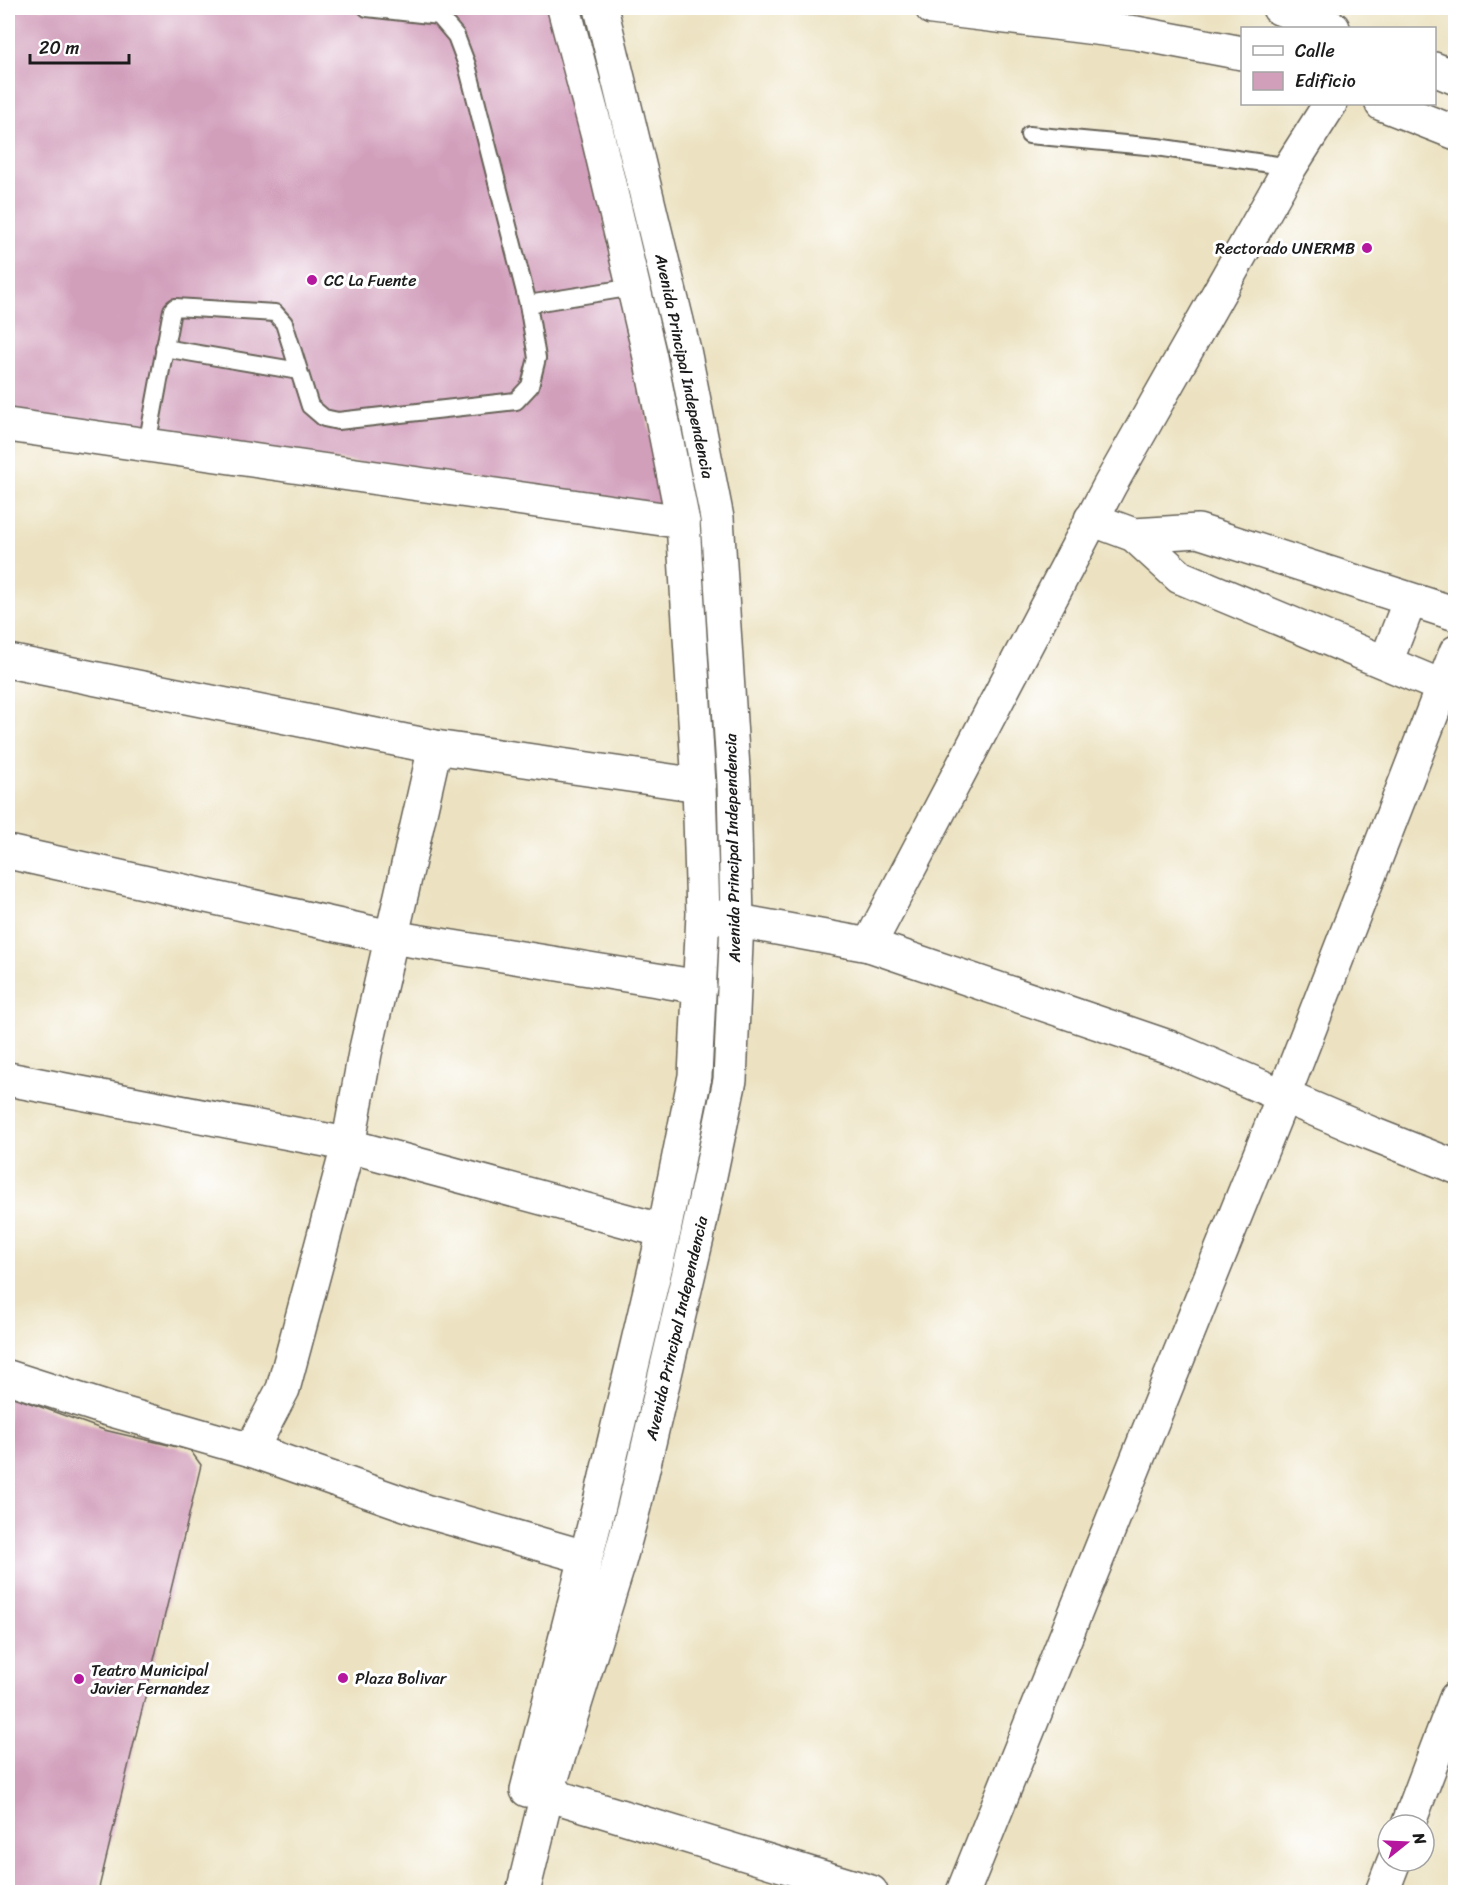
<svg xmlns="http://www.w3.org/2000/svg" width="1463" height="1900" viewBox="0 0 1463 1900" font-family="Sriracha,sans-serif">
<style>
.building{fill:#d29fbb}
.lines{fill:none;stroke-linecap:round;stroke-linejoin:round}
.service-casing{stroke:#656156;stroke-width:20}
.minor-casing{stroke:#656156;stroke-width:36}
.service{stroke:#fff;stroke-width:16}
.minor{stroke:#fff;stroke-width:33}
.poi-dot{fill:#b5179e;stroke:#fff;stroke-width:2}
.labels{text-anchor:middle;stroke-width:6;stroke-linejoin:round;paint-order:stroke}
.poi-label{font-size:16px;fill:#1c1c1c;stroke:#fff;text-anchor:start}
.street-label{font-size:16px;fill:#1c1c1c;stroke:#fff}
</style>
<rect width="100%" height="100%" fill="#fff"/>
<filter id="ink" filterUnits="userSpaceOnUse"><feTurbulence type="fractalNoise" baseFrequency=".0167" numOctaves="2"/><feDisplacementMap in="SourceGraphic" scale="12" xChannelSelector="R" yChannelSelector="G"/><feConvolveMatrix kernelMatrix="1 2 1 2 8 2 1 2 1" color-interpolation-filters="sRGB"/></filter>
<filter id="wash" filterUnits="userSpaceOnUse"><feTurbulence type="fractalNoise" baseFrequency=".008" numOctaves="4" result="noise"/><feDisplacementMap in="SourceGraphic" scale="24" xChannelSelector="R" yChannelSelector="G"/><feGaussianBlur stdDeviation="1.35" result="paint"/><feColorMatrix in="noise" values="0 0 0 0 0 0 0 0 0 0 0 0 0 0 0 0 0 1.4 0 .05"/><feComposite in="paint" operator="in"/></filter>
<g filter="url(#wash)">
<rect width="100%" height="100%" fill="#ece2c1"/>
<g id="blocks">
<g class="building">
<path d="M8 8H552L589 149 667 508 8 412Z"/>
<path d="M8 1395 104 1430 190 1450 201 1465 98 1892H8Z"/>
</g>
</g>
</g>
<g filter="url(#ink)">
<use href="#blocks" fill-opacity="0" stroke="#656156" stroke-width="1.5"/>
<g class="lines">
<g class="service-casing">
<g id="service">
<path d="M367 8 439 16 456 36 467 65 528 304 634 287"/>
<path d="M1029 135 1157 147 1290 167"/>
<path d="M164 348 299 371"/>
<path d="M147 445 172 310 175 307 275 313 284 323 310 406 324 418 338 421 516 401 530 386 537 358 528 304"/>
</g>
</g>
<g class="minor-casing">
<g id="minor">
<path d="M932 8 1136 33 1242 53"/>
<path d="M1279 8 1333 28"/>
<path d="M1434 69 1456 78"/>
<path d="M1382 104 1456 133"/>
<path d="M8 425 683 522"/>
<path d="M1091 519 1134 535 1180 577 1441 686"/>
<path d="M1134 535 1198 531 1456 614"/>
<path d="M8 661 435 747 699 785"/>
<path d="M1386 662 1410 600"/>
<path d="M8 852 391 937 700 987"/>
<path d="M717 917 869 945 1110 485 1290 167 1330 104"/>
<path d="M869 945 1169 1047 1370 1133 1456 1167"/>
<path d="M8 1079 331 1141 664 1231"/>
<path d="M8 1377 108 1409 251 1450 425 1511 585 1557"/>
<path d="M251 1450 283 1389 348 1146 365 1053 435 747"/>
<path d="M527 1790 601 1498 664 1231 695 1076 703 914 699 785 683 522 650 357 597 133 564 8"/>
<path d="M547 1794 871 1892"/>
<path d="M1408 1825 1456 1698"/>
<path d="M523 1892 547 1794 618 1566 634 1507 697 1238 730 1080 737 921 734 784 717 518 684 350 601 8"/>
<path d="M963 1892 1283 1097 1456 652"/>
<path d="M1382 1892 1394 1861"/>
</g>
</g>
<use href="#service" class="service"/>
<use href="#minor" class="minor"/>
</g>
</g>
<g class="poi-dot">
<circle cx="1367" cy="248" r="6"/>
<circle cx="312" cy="280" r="6"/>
<circle cx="343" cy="1678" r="6"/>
<circle cx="79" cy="1679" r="6"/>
</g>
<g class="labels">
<g class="poi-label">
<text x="1355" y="254" text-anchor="end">Rectorado UNERMB</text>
<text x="324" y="286">CC La Fuente</text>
<text x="91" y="1676">Teatro Municipal<tspan x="91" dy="18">Javier Fernandez</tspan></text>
<text x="355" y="1684">Plaza Bolivar</text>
</g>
<g class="street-label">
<text transform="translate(685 366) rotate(78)" y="6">Avenida Principal Independencia</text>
<text transform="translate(732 848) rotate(-91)" y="6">Avenida Principal Independencia</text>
<text transform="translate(676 1328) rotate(-77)" y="6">Avenida Principal Independencia</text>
</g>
</g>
<rect width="1463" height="1900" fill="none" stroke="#fff" stroke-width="30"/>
<rect x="1241" y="27" width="195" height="78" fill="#ffffff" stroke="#a4a4a4" stroke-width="1.5"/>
<rect x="1253" y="46" width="30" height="9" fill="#ffffff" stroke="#a4a4a4" stroke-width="1.5"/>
<text x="1295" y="57" font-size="18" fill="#1c1c1c">Calle</text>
<rect x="1253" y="72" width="30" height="18" fill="#d29fbb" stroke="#a4a4a4" stroke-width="1.5"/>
<text x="1295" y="87" font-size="18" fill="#1c1c1c">Edificio</text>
<g transform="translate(1406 1843) rotate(72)"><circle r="28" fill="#ffffff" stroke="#a4a4a4" stroke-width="1.5"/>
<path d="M0-4.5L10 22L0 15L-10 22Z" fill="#b5179e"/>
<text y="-9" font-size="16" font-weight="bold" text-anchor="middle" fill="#1c1c1c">N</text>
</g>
<path d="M30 54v9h99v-9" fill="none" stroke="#1c1c1c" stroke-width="3"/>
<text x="39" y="54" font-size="18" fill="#1c1c1c" stroke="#ffffff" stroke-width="4.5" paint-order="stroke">20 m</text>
</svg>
